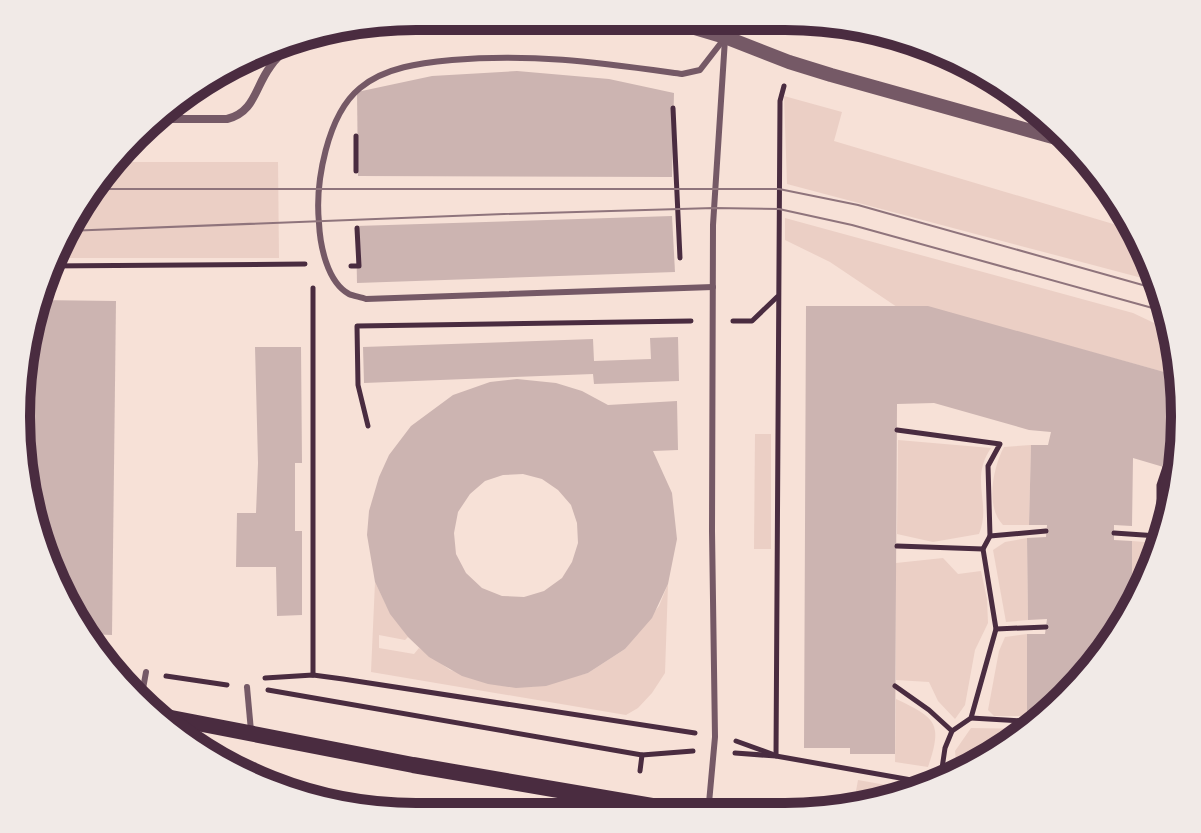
<svg xmlns="http://www.w3.org/2000/svg" width="1201" height="833" viewBox="0 0 1201 833" font-family="'Fira Sans',sans-serif">
<style>
.green{fill:#ebcfc5}
.building{fill:#ccb4b1;fill-rule:evenodd}
.lines{fill:none;stroke-linecap:round;stroke-linejoin:round}
.path{stroke:#4a2c40;stroke-width:5}
.service{stroke:#755966;stroke-width:6}
.minor{stroke:#755966;stroke-width:8}
.tertiary{stroke:#755966;stroke-width:14}
.secondary{stroke:#4a2c40;stroke-width:16}
.tram{stroke:#8f747c;stroke-width:2}
.rim{fill:none;stroke:#4a2c40;stroke-width:10}
</style>
<rect width="100%" height="100%" fill="#f7e1d7"/>
<g class="green">
<path d="M784 96 842 112 834 141 1130 229 1159 279 1142 278 787 184Z"/>
<path d="M109 162H278L279 258H50Z"/>
<path d="M785 218 1133 313 1169 330 1175 375 1029 335 897 307 830 262 785 240Z"/>
<path d="M755 434H771V549H754Z"/>
<path d="M898 440 991 448C969 480 992 503 979 534L933 542 897 534Z"/>
<path d="M1031 445 1029 525H1003C985 507 993 467 1004 447Z"/>
<path d="M1027 538 1028 620 1006 622 993 550 1005 542Z"/>
<path d="M1132 541 1157 543 1144 593 1132 609Z"/>
<path d="M943 558 958 574 981 571 987 599 988 623 975 650 965 705 955 719 938 701 929 682 896 680V563Z"/>
<path d="M375 582 386 605 408 637 405 640 379 635V648L414 654 419 648 450 670 502 686 531 687 588 673 625 649 659 606 668 584 665 673 652 693 638 708 626 715 371 672Z"/>
<path d="M1027 634V716H994L988 710 999 651 1005 637Z"/>
<path d="M896 699C936 718 943 723 928 767L895 762Z"/>
<path d="M971 728 1026 729V733L966 773 957 772 955 751Z"/>
<path d="M858 780 914 790 853 808Z"/>
</g>
<g class="building">
<path d="M517 71 609 79 674 93 672 177 358 176 357 92 432 76Z"/>
<path d="M672 216 675 272 357 283 356 226Z"/>
<path d="M37 300 116 301 112 635 85 634 57 593 19 469V364Z"/>
<path d="M806 306H928L1175 375 1184 442 1177 471 1133 458 1132 526 1114 525V540L1132 541V609L1122 622 1114 621V633L1045 720V716H1027V634H1045L1047 619 1028 620 1027 538 1046 537 1047 525H1029L1031 445H1048L1051 432 1029 430 934 403 897 404 895 754H850V748H804Z"/>
<path d="M678 337 679 381 594 384 593 374 364 383 363 347 593 339 594 361 651 359 650 338Z"/>
<path d="M255 347H301L302 463H295V531H302V615L277 616 276 567H236L237 513H256L258 463Z"/>
<path d="M517 379 556 383 582 391 608 405 677 401 678 450 653 451 672 493 677 539 668 584 652 618 625 649 588 673 546 686 516 688 488 684 462 676 429 657 408 637 390 614 375 582 367 535 369 511 379 477 389 455 411 426 453 395 490 382ZM523 474 542 479 558 490 571 505 577 523 578 543 572 562 562 578 544 591 524 597 502 596 482 588 466 573 456 554 454 533 458 512 470 494 485 481 503 475Z"/>
</g>
<g class="lines">
<g class="path">
<path d="M673 108 680 258"/>
<path d="M356 136V171"/>
<path d="M46 266 305 264"/>
<path d="M351 266H359L357 228"/>
<path d="M313 288V675"/>
<path d="M733 321H752L777 297"/>
<path d="M368 426 358 385 357 326 691 321"/>
<path d="M897 430 1000 444 988 466 990 536 983 549 996 629 971 718 952 731 945 748 940 782"/>
<path d="M1114 533 1158 536"/>
<path d="M990 536 1046 531"/>
<path d="M1159 537V485L1165 467"/>
<path d="M897 546 983 549"/>
<path d="M996 629 1046 627"/>
<path d="M1114 630H1116"/>
<path d="M105 666 124 669"/>
<path d="M166 676 227 685"/>
<path d="M265 678 313 675 343 679 695 733"/>
<path d="M895 686 929 710 952 731"/>
<path d="M268 690 642 755 693 751"/>
<path d="M971 718 1042 722"/>
<path d="M736 741 772 754"/>
<path d="M735 753 776 756 934 784"/>
<path d="M776 756 780 101 784 86"/>
<path d="M640 771 642 755"/>
<path d="M256 780 259 781"/>
<path d="M340 803 420 816"/>
</g>
<g class="service">
<path d="M713 287 366 299C361 297 353 296 349 294 327 282 320 245 319 223 315 183 327 115 360 88 385 67 421 63 452 60 534 53 601 63 682 74L700 70 724 39"/>
<path d="M247 687 251 731"/>
<path d="M141 700 146 672"/>
<path d="M708 814 715 737 712 531 713 225 725 39"/>
</g>
<g class="minor">
<path d="M725 37 726 21"/>
<path d="M154 119H227C255 112 255 87 270 67 283 48 301 39 320 29"/>
</g>
<path class="tertiary" d="M668 20 725 37 789 62 831 75 1074 143"/>
<path class="secondary" d="M161 716 413 765 699 814"/>
<g class="tram">
<path d="M93 189H779L858 205 1164 291"/>
<path d="M66 231 504 214 714 208 779 209 852 225 1167 312"/>
</g>
</g>
<path d="M0 0H1201V833H0ZM416 30H785A386 386 0 0 1 1171 416V417A386 386 0 0 1 785 803H416A386 386 0 0 1 30 417V416A386 386 0 0 1 416 30Z" fill="#f1eae7" fill-rule="evenodd"/>
<path class="rim" d="M416 30H785A386 386 0 0 1 1171 416V417A386 386 0 0 1 785 803H416A386 386 0 0 1 30 417V416A386 386 0 0 1 416 30Z"/>
</svg>
